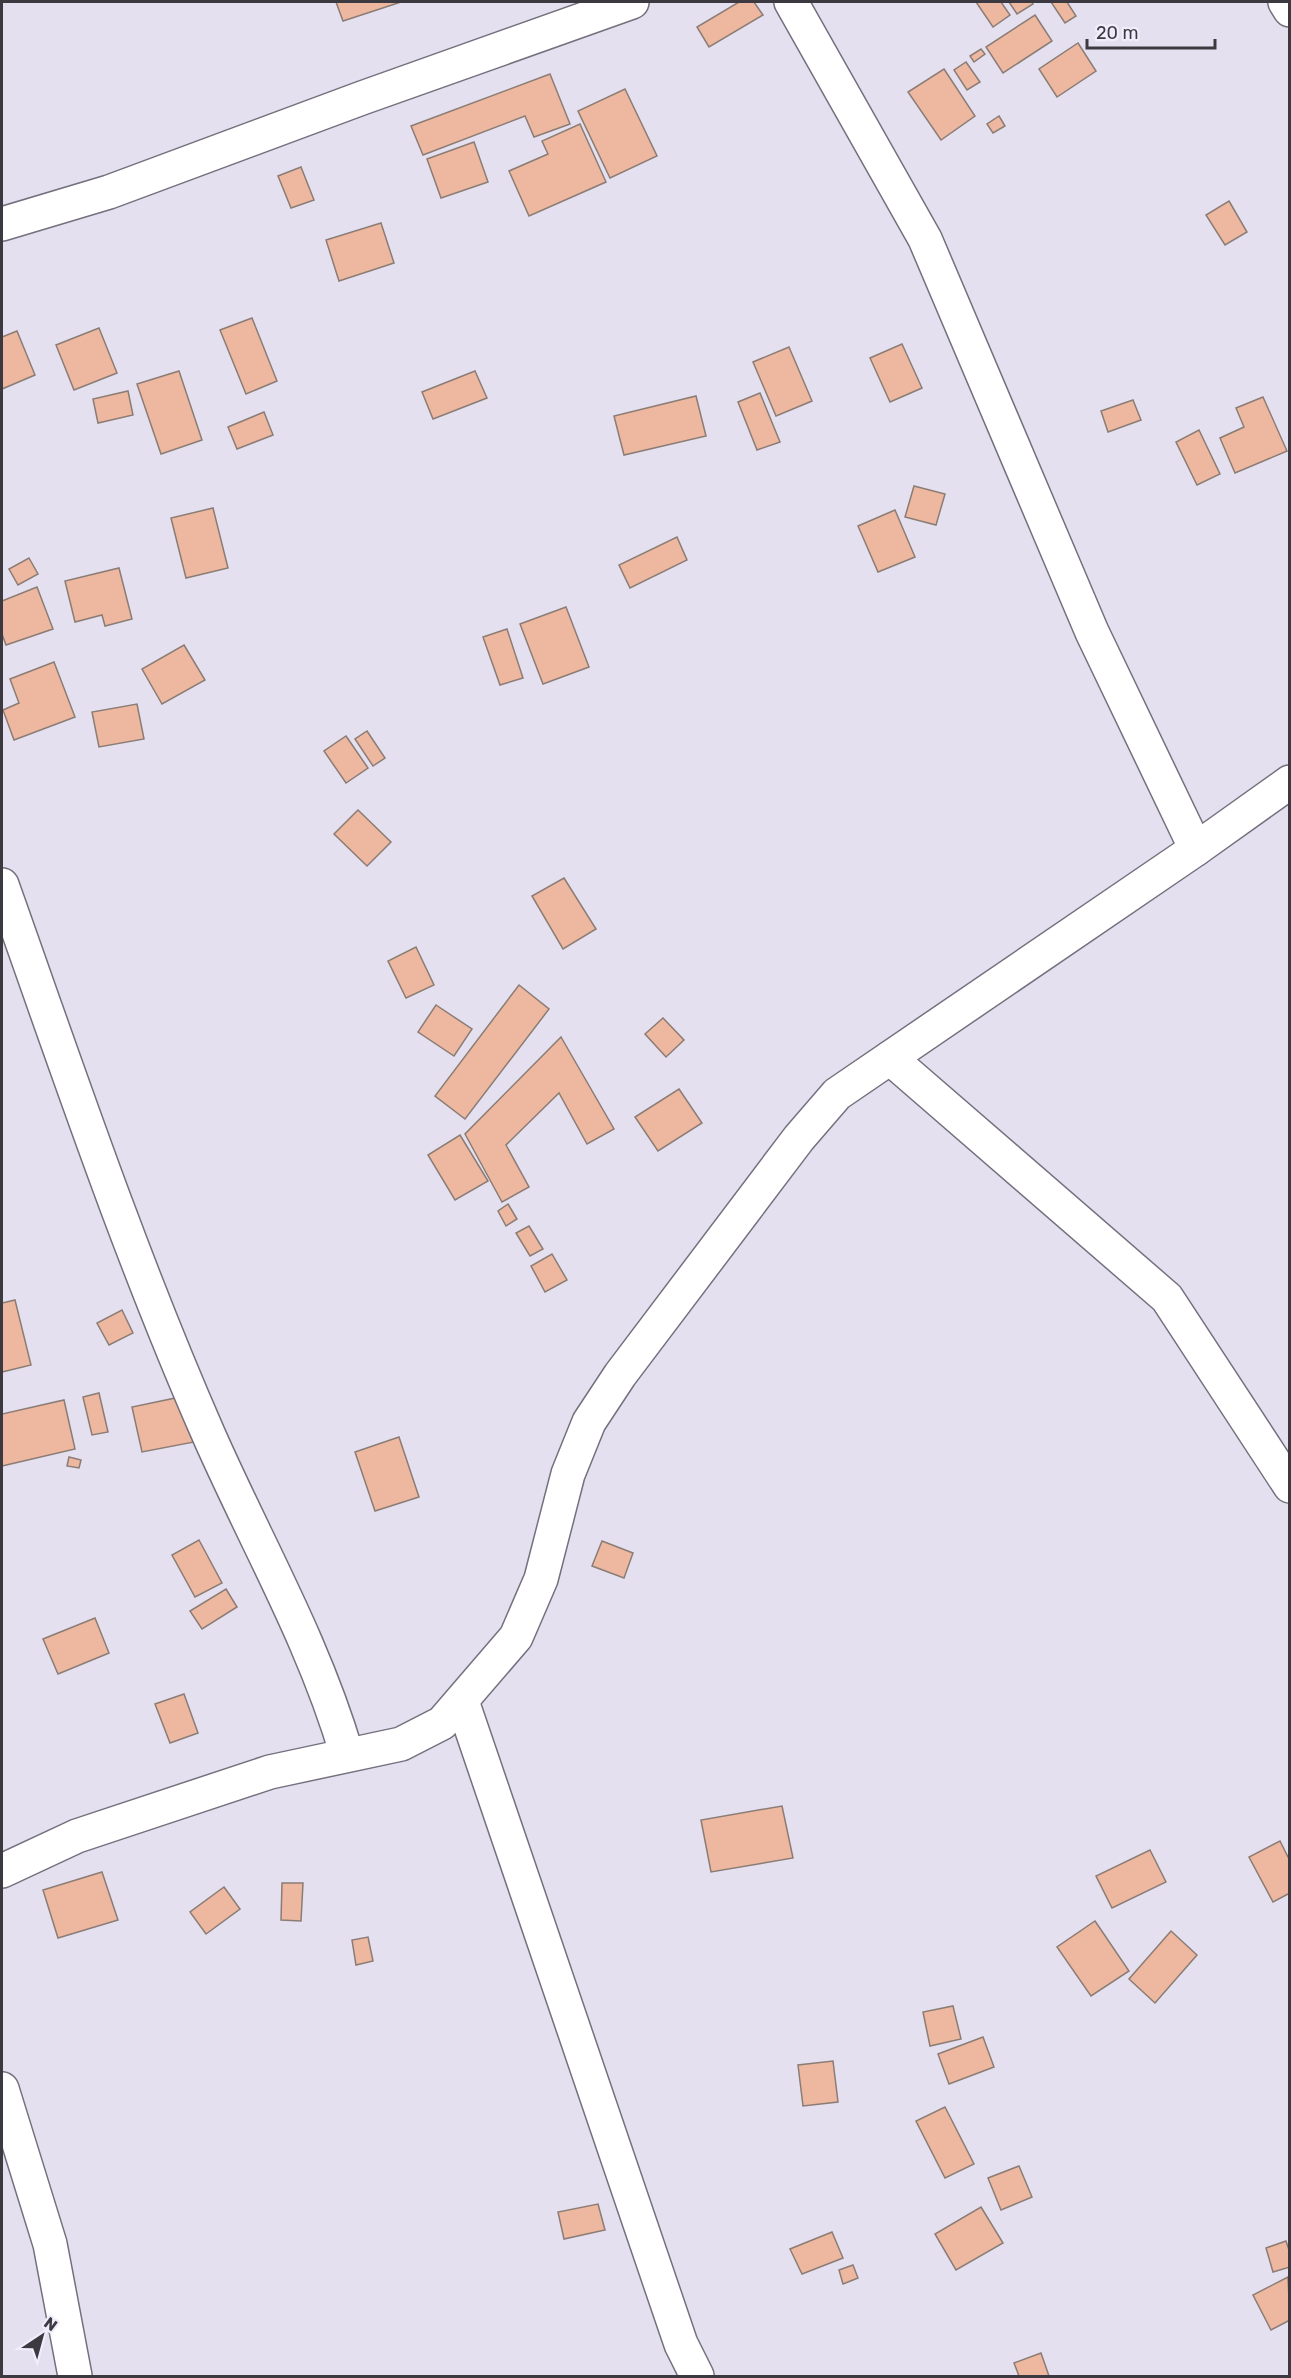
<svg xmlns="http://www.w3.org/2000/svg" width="1291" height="2378" viewBox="0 0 1291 2378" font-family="Rubik,sans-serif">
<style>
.building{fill:#edb89f;stroke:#8b7c75;stroke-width:1.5}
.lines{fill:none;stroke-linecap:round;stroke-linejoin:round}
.minor-casing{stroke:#74707d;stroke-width:36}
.tertiary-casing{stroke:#74707d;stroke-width:36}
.minor{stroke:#fff;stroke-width:33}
.tertiary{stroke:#fff;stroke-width:33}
</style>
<rect width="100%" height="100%" fill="#e4e0ef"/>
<g class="building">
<path d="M336 2H401L343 21Z"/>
<path d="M739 2H754L763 15 709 47 697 27Z"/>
<path d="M976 2H1001L1010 15 993 27Z"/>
<path d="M1009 2H1032L1033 4 1017 14Z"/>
<path d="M1051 2H1067L1076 16 1065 23Z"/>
<path d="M1035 15 1052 41 1003 73 986 47Z"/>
<path d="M1078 43 1096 71 1057 97 1039 69Z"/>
<path d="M981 49 985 54 974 62 970 56Z"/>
<path d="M966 62 980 82 967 90 954 70Z"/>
<path d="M944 69 975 116 941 140 908 92Z"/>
<path d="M550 74 570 124 534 137 525 116 423 155 411 126Z"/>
<path d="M625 89 657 156 610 178 578 111Z"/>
<path d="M999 116 1005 126 993 133 987 124Z"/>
<path d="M580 124 606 182 529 216 509 171 548 154 542 141Z"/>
<path d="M474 142 488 182 441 198 427 159Z"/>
<path d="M301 167 314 200 291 208 278 176Z"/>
<path d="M1229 201 1247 232 1225 245 1206 215Z"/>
<path d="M381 223 394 263 339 281 326 240Z"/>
<path d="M252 318 277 381 246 394 220 330Z"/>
<path d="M99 328 117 373 74 390 56 345Z"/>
<path d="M17 331 35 375 2 389V337Z"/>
<path d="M902 344 922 388 890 402 870 358Z"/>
<path d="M789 347 812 401 776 416 753 362Z"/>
<path d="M179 371 202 440 161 454 137 384Z"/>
<path d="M475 371 487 398 433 419 422 392Z"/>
<path d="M128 391 133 415 98 423 93 399Z"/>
<path d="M760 393 780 442 757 450 738 402Z"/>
<path d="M696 396 706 436 624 455 614 416Z"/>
<path d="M1263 397 1287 451 1235 473 1220 438 1244 427 1236 408Z"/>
<path d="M1133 400 1141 420 1108 432 1101 411Z"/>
<path d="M264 412 273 435 237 449 228 427Z"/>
<path d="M1199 430 1220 474 1197 485 1176 442Z"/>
<path d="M914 486 945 494 936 525 905 517Z"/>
<path d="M213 508 228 568 186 578 171 518Z"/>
<path d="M895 510 915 557 878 572 858 526Z"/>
<path d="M677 537 687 560 630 588 619 565Z"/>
<path d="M29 558 38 574 18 585 9 569Z"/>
<path d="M119 568 132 619 105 626 102 615 75 622 65 581Z"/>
<path d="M37 587 53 629 6 645 2 634V601Z"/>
<path d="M566 607 589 667 543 684 520 624Z"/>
<path d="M507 629 523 678 500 685 483 637Z"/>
<path d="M184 645 205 680 162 704 142 669Z"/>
<path d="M54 662 75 717 14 740 3 710 19 703 10 679Z"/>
<path d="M137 704 144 739 99 747 92 712Z"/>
<path d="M367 731 385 758 373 766 355 739Z"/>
<path d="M346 736 368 768 346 783 324 751Z"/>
<path d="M358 810 391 842 367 866 334 834Z"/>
<path d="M564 878 596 929 563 949 532 896Z"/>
<path d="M416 947 434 985 406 998 388 961Z"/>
<path d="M519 985 549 1009 465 1119 435 1096Z"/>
<path d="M436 1005 472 1029 454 1056 418 1032Z"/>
<path d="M663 1018 684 1040 666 1057 645 1034Z"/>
<path d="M561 1037 614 1129 587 1144 559 1093 506 1145 529 1187 502 1202 465 1134Z"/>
<path d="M679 1089 702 1123 658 1151 635 1117Z"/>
<path d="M460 1135 488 1181 455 1200 428 1155Z"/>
<path d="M508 1204 517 1219 506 1226 498 1211Z"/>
<path d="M529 1226 543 1249 530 1256 516 1233Z"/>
<path d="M552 1254 567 1280 545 1292 531 1266Z"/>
<path d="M15 1300 31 1365 2 1372V1303Z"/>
<path d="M122 1310 133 1333 109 1345 97 1323Z"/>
<path d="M99 1393 108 1432 92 1435 83 1397Z"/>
<path d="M185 1396 194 1442 142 1452 132 1407Z"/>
<path d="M64 1400 75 1449 2 1466V1414Z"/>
<path d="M399 1437 419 1497 375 1511 355 1452Z"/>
<path d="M69 1457 81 1460 79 1468 67 1466Z"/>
<path d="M199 1540 222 1583 195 1597 172 1555Z"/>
<path d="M602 1541 633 1553 624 1578 592 1566Z"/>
<path d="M226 1589 237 1607 202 1629 190 1611Z"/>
<path d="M95 1618 109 1653 58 1674 43 1639Z"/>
<path d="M184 1694 198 1733 170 1743 155 1704Z"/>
<path d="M782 1806 793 1858 711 1872 701 1820Z"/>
<path d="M1280 1841 1290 1861V1893L1273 1902 1249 1857Z"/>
<path d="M1150 1850 1166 1882 1112 1908 1096 1876Z"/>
<path d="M102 1872 118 1920 58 1938 43 1890Z"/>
<path d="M282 1883H303L301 1921 281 1920Z"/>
<path d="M224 1887 240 1909 206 1934 190 1912Z"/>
<path d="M1095 1921 1129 1971 1091 1996 1057 1947Z"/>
<path d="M1171 1931 1197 1955 1155 2003 1129 1979Z"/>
<path d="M368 1937 373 1961 356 1965 352 1940Z"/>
<path d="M953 2006 961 2039 930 2046 923 2012Z"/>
<path d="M983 2037 994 2067 949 2084 938 2054Z"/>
<path d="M833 2061 838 2102 803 2106 798 2065Z"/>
<path d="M945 2107 974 2164 945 2178 916 2121Z"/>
<path d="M1019 2166 1032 2197 1001 2210 988 2178Z"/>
<path d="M598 2204 605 2230 564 2239 558 2212Z"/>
<path d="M981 2207 1003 2243 956 2270 935 2234Z"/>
<path d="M832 2232 843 2258 802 2274 790 2249Z"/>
<path d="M1286 2241 1290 2253V2267L1273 2272 1266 2248Z"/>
<path d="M853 2265 858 2278 843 2284 839 2270Z"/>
<path d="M1288 2277 1290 2320 1271 2330 1253 2295Z"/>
<path d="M1041 2353 1049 2376H1019L1014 2363Z"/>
</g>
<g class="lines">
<g class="minor-casing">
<g id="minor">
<path d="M791 2 925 239 1092 632 1196 849"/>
<path d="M1285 2 1290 10"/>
<path d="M2 885C67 1068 129 1253 207 1431 255 1541 313 1639 347 1755"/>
<path d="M890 1058 1167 1298 1290 1486"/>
<path d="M462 1701 681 2344 697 2376"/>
<path d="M2 1871 77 1836 270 1772 401 1744 442 1723 516 1637 541 1579 568 1474 589 1422 620 1375 799 1138 837 1094 1196 849 1290 782"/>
<path d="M2 2089 50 2244 75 2376"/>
</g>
</g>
<g class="tertiary-casing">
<path id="tertiary" d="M2 224 109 192 362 98 632 2"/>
</g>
<use href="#minor" class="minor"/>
<use href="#tertiary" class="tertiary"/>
</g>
<rect width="1291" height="2378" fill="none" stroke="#3c3a40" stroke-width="6"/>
<g transform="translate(42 2336) rotate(36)" stroke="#f1edfc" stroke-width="4.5" paint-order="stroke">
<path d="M0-4.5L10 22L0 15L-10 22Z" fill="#3c3a40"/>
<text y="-9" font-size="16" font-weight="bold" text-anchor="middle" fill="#3c3a40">N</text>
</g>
<path d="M1087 39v9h128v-9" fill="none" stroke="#3c3a40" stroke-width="3"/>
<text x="1096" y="39" font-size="18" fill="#3c3a40" stroke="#f1edfc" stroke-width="4.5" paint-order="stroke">20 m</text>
</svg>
